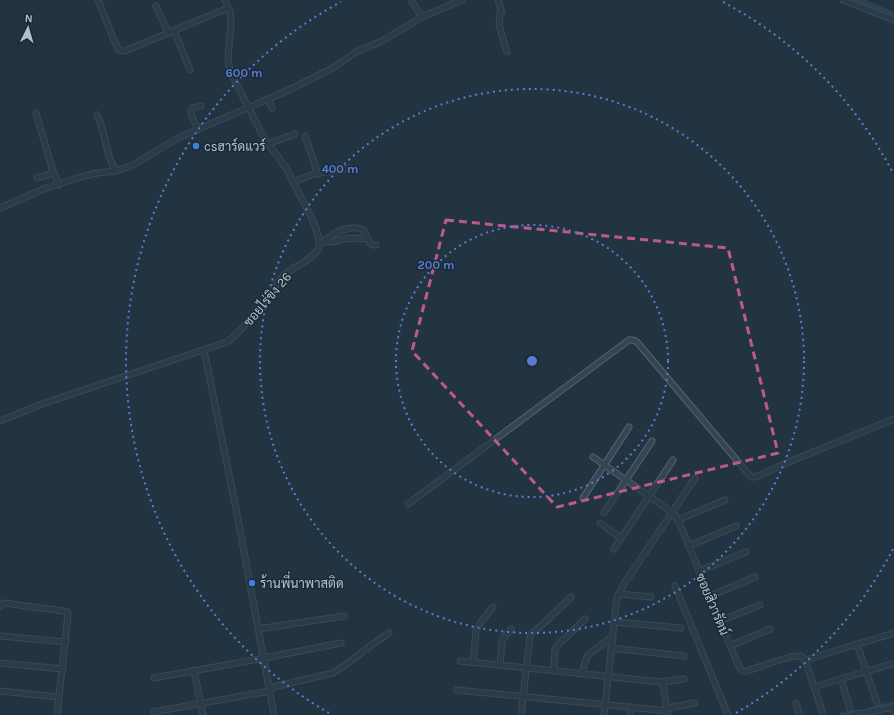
<svg xmlns="http://www.w3.org/2000/svg" width="894" height="715" viewBox="0 0 894 715" font-family="Karla,Sarabun,sans-serif">
<style>
.lines{fill:none;stroke-linecap:round;stroke-linejoin:round}
.canal{stroke:#34536a;stroke-width:5}
.river{stroke:#34536a;stroke-width:8}
.minor-casing{stroke:#54636e;stroke-width:7}
.minor{stroke:#364551;stroke-width:5}
.marked{fill:none;stroke:#bc5b88;stroke-width:3;stroke-dasharray:8 5;stroke-linejoin:round}
.ring{fill:none;stroke:#597cd3;stroke-width:2;stroke-dasharray:2 4}
.shop-dot{fill:#3f7fe0;stroke:#1b2a36;stroke-width:1.5}
.labels{text-anchor:middle;stroke-width:3;stroke-linejoin:round;paint-order:stroke}
.poi-label{font-size:13px;fill:#b2c0cb;stroke:#1b2a36;text-anchor:start}
.street-label{font-size:13px;fill:#b2c0cb;stroke:#1b2a36}
.centre{fill:#597cd3;stroke:#1b2a36;stroke-width:2}
.ring-label{font-size:12px;text-anchor:middle;font-weight:bold;fill:#597cd3;stroke:#1b2a36;stroke-width:3;stroke-linejoin:round;paint-order:stroke}
</style>
<rect width="100%" height="100%" fill="#223441"/>
<g class="lines">
<g class="canal">
<path d="M872 709 894 704"/>
<path d="M842 715 857 712"/>
</g>
<path class="river" d="M855 0 894 16"/>
<g class="minor-casing">
<g id="minor">
<path d="M98 0 116 45 119 50 121 51H125L228 8"/>
<path d="M411 0 422 17"/>
<path d="M498 0 502 13H500L499 25 507 52"/>
<path d="M843 0 894 20"/>
<path d="M156 6 168 32"/>
<path d="M174 30 190 70"/>
<path d="M268 99 272 108"/>
<path d="M36 113 53 171 59 185"/>
<path d="M97 115C106 131 105 156 116 171"/>
<path d="M198 129 191 115V110L193 108 201 106"/>
<path d="M305 136 318 174"/>
<path d="M268 144 295 134"/>
<path d="M37 178 48 175 53 171"/>
<path d="M293 182 311 175 325 172 350 168"/>
<path d="M0 208 46 188 77 178 97 173 116 171 131 166 178 138 289 90 333 68 356 52 380 42 422 17 462 0"/>
<path d="M325 241C332 244 337 240 344 239 352 238 360 238 368 239"/>
<path d="M319 246C323 242 327 238 332 235 338 231 356 224 363 230 367 234 368 240 370 244L373 245H376"/>
<path d="M204 350 238 519 274 715"/>
<path d="M0 421 42 404 227 342C244 329 258 309 271 292 275 286 279 280 284 275 293 267 316 258 319 247 322 232 300 196 293 182 287 165 272 151 263 136L230 71 228 58 231 24 230 12 225 0"/>
<path d="M593 457 666 508 675 515 682 529 735 657C737 661 739 669 743 671 748 673 788 654 801 656L805 660 823 714"/>
<path d="M583 498 629 427"/>
<path d="M408 504 629 340H633L637 342 751 477H754L758 476 791 461 894 419"/>
<path d="M604 513 652 441"/>
<path d="M678 520 725 500"/>
<path d="M600 523 621 538"/>
<path d="M689 546 736 526"/>
<path d="M614 549 673 460"/>
<path d="M699 571 746 552"/>
<path d="M675 586 728 715"/>
<path d="M619 594 651 597"/>
<path d="M710 596 755 577"/>
<path d="M0 606 4 603 63 611 67 612 68 614 57 715"/>
<path d="M720 621 760 605"/>
<path d="M614 622 681 628"/>
<path d="M258 629 344 616"/>
<path d="M0 636 66 642"/>
<path d="M857 644 877 703"/>
<path d="M730 646 770 629"/>
<path d="M611 648 684 656"/>
<path d="M805 660 894 633"/>
<path d="M460 661 661 682 684 679"/>
<path d="M0 663 63 669"/>
<path d="M473 663 476 630 481 622 493 607"/>
<path d="M500 665 502 641 504 638 511 629"/>
<path d="M194 671 203 715"/>
<path d="M554 671 555 649 558 645 585 619"/>
<path d="M582 674 585 662 588 655 613 636"/>
<path d="M154 678 264 658 341 643"/>
<path d="M841 679 850 709"/>
<path d="M661 682 663 684 668 715"/>
<path d="M814 687 894 663"/>
<path d="M269 688 333 673 344 666 377 641 389 633"/>
<path d="M457 690 668 711"/>
<path d="M0 691 59 697"/>
<path d="M796 703 800 715"/>
<path d="M892 707 894 713"/>
<path d="M667 708 695 703"/>
<path d="M153 712 270 691"/>
<path d="M521 715 530 637 532 633 542 625 571 597"/>
<path d="M604 715 617 597 624 584 695 478"/>
<path d="M630 715 631 707"/>
<path d="M853 715 894 707"/>
</g>
</g>
<use href="#minor" class="minor"/>
</g>
<path d="M0 0H894V715H0ZM446 220 728 248 778 453 557 507 412 351Z" fill="#223441" fill-opacity=".55" fill-rule="evenodd"/>
<path class="marked" d="M446 220 728 248 778 453 557 507 412 351Z"/>
<g class="ring">
<circle cx="532" cy="361" r="136"/>
<circle cx="532" cy="361" r="272"/>
<path d="M893 549A407 407 0 0 1 736 713M329 713A407 407 0 0 1 341 2M723 2A407 407 0 0 1 893 173"/>
</g>
<g class="shop-dot">
<circle cx="196" cy="146" r="4"/>
<circle cx="252" cy="583" r="4"/>
</g>
<g class="labels">
<g class="poi-label">
<text x="204" y="151">csฮาร์ดแวร์</text>
<text x="260" y="588">ร้านพี่นาพาสติด</text>
</g>
<g class="street-label">
<text transform="translate(267 299) rotate(-50)" y="5">ซอยไร่ขิง 26</text>
<text transform="translate(713 604) rotate(67)" y="5">ซอยสิวารัตน์</text>
</g>
</g>
<circle cx="532" cy="361" r="6" class="centre"/>
<g class="ring-label">
<text x="244" y="77">600 m</text>
<text x="340" y="173">400 m</text>
<text x="436" y="269">200 m</text>
</g>
<g transform="translate(28 28) rotate(5)" stroke="#1b2a36" stroke-width="3" paint-order="stroke">
<path d="M0-3L7 15L0 10L-7 15Z" fill="#b2c0cb"/>
<text y="-6" font-size="11" font-weight="bold" text-anchor="middle" fill="#b2c0cb">N</text>
</g>
</svg>
